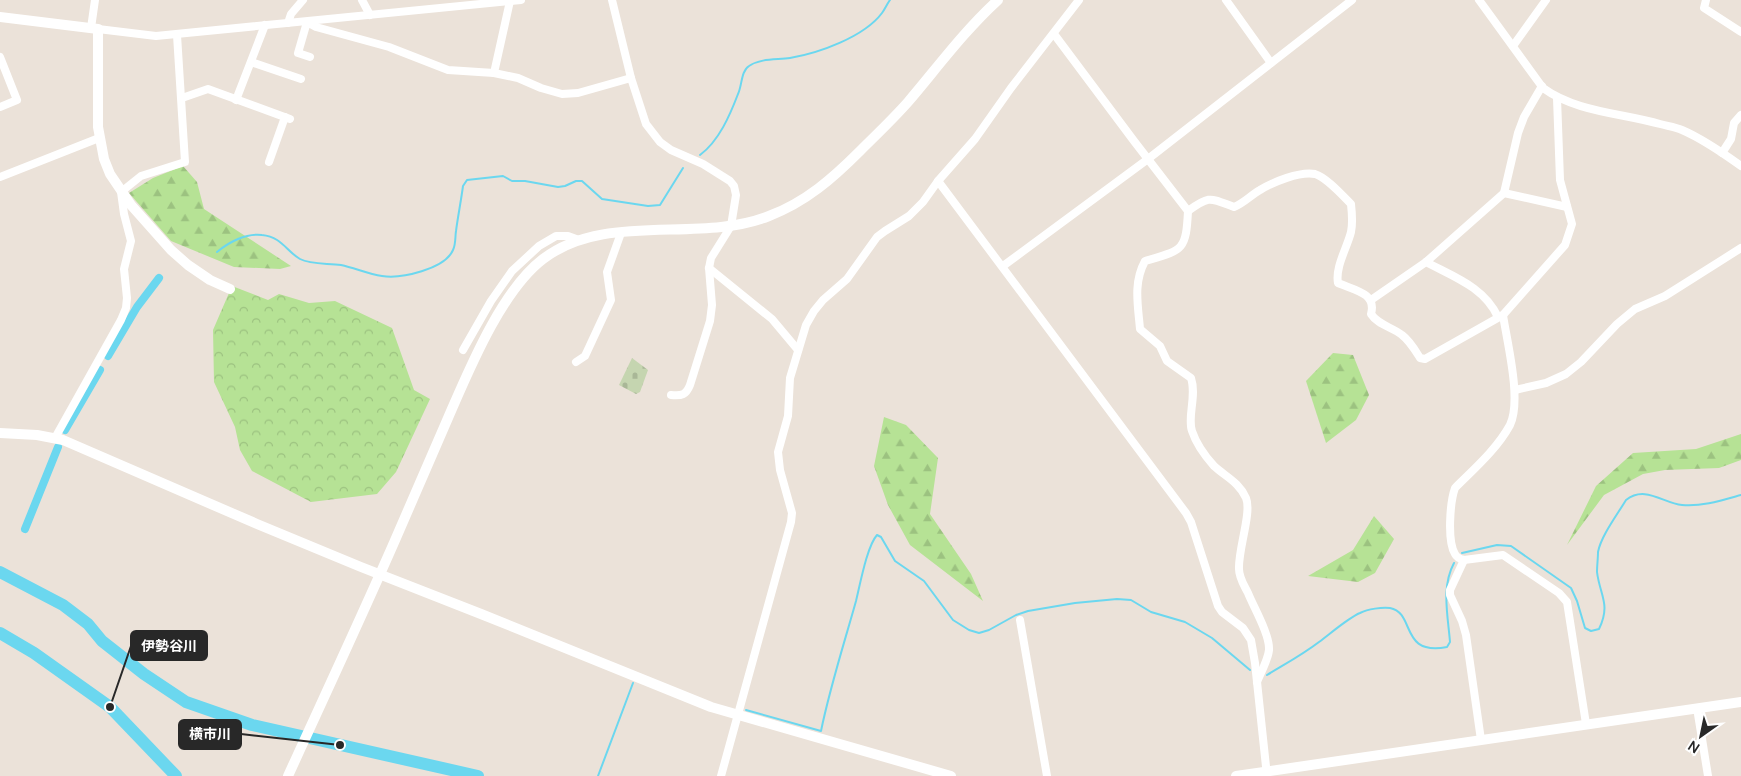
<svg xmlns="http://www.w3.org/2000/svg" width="1741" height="776" viewBox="0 0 1741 776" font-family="Manrope,'Noto Sans JP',sans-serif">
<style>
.forest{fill:url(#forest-firs)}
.cemetery{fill:url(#cemetery-stones)}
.park{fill:url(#park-crowns)}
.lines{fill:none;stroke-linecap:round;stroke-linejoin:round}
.stream{stroke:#6bd7ef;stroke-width:2}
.canal{stroke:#6bd7ef;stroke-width:8}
.river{stroke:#6bd7ef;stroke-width:12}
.minor{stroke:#fff;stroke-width:8}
.tertiary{stroke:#fff;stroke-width:10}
.leader{fill:none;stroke:#282828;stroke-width:2}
.callout-dot{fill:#282828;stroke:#fff;stroke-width:2}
.callout{fill:#282828;stroke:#282828;stroke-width:2}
.callout-label{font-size:14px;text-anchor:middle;font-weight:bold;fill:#fff}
</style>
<defs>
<pattern id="forest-firs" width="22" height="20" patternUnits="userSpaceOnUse" patternTransform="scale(1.25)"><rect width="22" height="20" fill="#b6e295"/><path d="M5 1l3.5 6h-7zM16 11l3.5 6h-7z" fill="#9cc280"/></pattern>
<pattern id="cemetery-stones" width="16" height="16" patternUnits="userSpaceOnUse" patternTransform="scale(1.25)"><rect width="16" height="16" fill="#c5d5b0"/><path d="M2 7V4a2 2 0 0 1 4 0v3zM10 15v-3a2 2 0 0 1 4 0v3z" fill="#a9b797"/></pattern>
<pattern id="park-crowns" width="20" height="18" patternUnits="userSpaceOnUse" patternTransform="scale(1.25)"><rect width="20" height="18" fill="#b6e295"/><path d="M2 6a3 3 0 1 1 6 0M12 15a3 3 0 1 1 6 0" fill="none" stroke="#9cc280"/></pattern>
</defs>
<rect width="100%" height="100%" fill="#ebe2d9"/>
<g class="forest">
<path d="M183 166 197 182 204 209 291 266 280 269 234 267 171 241 129 193 153 178Z"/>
<path d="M1333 353 1353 355 1369 395 1356 420 1326 443 1306 381Z"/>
<path d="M884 417 906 425 938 458 930 514 971 574 983 601 910 545 888 505 874 466Z"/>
<path d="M1741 434V460L1719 468 1665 470 1643 474 1604 495 1567 545 1596 486 1633 453 1696 449Z"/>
<path d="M1374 516 1394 539 1375 573 1358 582 1308 576 1353 550Z"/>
</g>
<path class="cemetery" d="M632 358 648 370 640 392 636 394 619 385Z"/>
<path class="park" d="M232 286 268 300 279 294 309 303 335 301 392 328 414 390 430 399 396 472 377 494 311 502 252 471 240 450 235 427 214 382 213 330Z"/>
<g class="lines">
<g class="stream">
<path d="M700 155C719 141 730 115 738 94 742 86 741 71 749 66 761 58 777 60 790 58 819 53 864 37 882 13 885 9 887 4 890 0"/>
<path d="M217 252C229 242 246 233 262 235 282 237 286 251 300 259 311 265 328 263 341 265 355 268 368 274 382 276 401 279 445 269 453 250 456 244 455 237 456 231 458 216 461 201 463 186L467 180 503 176 512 181H525L558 187 565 186 576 181H582L602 199 648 206 660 205 683 168"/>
<path d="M1462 553 1497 545 1511 546 1571 588 1577 601 1585 628 1591 631 1599 629C1611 604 1600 596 1597 572 1597 566 1598 558 1598 552 1601 536 1617 515 1626 500 1645 485 1663 503 1682 505 1701 507 1723 500 1741 495"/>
<path d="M1267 675C1285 664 1302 655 1319 642 1330 634 1348 618 1360 613 1368 609 1382 607 1390 608 1416 613 1399 656 1447 647L1450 642C1448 616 1441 587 1454 563"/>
<path d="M746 710 821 731C830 687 844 644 856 601 860 585 867 546 877 535L881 537 895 561 924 581 953 620 969 630 979 633 989 630 1016 615 1028 611 1075 603 1117 599 1131 600 1151 612 1185 622 1212 638 1250 670"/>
<path d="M598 776 633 683"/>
</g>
<g class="canal">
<path d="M108 356 137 307 159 278"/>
<path d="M65 430 100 370"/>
<path d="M25 529 58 447"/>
</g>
<g class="river">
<path d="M0 572 63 605 88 624 102 641 144 674 186 702 252 725 478 776"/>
<path d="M0 633 34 653 110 707 176 776"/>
</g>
<g class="minor">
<path d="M362 0 370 15"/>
<path d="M612 0 631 78 646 124 660 142 671 150 703 164 730 181 734 186 736 195 731 226 711 258 709 268 712 305 710 321 690 385C686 395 682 396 671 395"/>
<path d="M1226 0 1271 63"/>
<path d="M1479 0 1543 88C1576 112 1621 113 1660 124 1667 126 1675 127 1682 130 1703 139 1723 153 1741 166"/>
<path d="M1706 0 1704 8 1741 32"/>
<path d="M510 1 494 73 518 78 541 88 562 94 578 93 631 78"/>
<path d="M288 23 291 14 303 0"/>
<path d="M91 28 95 0"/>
<path d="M98 29 156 36 521 0"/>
<path d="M1054 34 1134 141 1188 211C1186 251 1183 250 1145 261 1133 283 1138 305 1140 329L1160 346 1167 361 1191 378C1197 396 1187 417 1192 431 1196 443 1205 456 1214 466 1226 477 1239 482 1246 498 1252 512 1238 550 1239 569 1239 578 1244 585 1248 593 1254 608 1270 635 1269 650 1268 660 1261 672 1257 682"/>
<path d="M1513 46 1546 0"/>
<path d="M0 57 17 100 0 107"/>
<path d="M310 57 298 53 307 22 316 27 389 47 448 70 494 73"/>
<path d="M251 62 301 79"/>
<path d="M182 98 208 89 290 119"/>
<path d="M236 100 265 25"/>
<path d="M1722 153 1731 139 1734 123 1741 115"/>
<path d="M269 162 285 117"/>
<path d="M0 177 99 138"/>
<path d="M938 181 1186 513 1191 522 1218 606 1222 612 1243 628 1251 640 1255 663 1267 776"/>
<path d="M1504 193 1567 207"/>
<path d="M1188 211C1210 195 1210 198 1234 207 1244 203 1251 195 1260 190 1273 182 1300 171 1315 174 1326 177 1343 196 1351 204 1352 213 1353 223 1351 232 1347 248 1335 267 1338 283 1354 290 1377 293 1371 314 1378 325 1392 327 1402 335 1410 341 1415 350 1420 358L1425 359 1503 315 1565 245 1572 224 1560 180 1557 98"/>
<path d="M1426 262C1454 277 1484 287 1498 317"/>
<path d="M1003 266 1148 159 1352 0"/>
<path d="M709 268 772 319 798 350"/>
<path d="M1371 300 1426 262 1504 193 1518 133 1524 117 1542 86"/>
<path d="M1503 315C1507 342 1522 400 1510 425 1497 449 1474 469 1455 488 1450 502 1447 541 1455 554 1457 558 1460 559 1464 560L1503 555 1559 593 1567 602 1586 724"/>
<path d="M463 350 491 301 512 271 539 246 556 236H568L579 240"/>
<path d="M576 362 585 356 611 300 607 272 621 233"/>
<path d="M1515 390 1546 383 1566 374 1581 362 1617 324 1635 309 1665 296 1741 248"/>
<path d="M55 438 121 320 126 308 127 298 124 269 131 241 124 214 121 192 141 176 185 162 177 35"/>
<path d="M1464 560 1450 590V595L1462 621 1466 635 1481 740"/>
<path d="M1020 620 1047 776"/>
<path d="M1697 708 1708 776"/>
<path d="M721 776 791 522 792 513 780 470 778 452 788 416 790 378 806 325 814 311 823 300 847 279 877 237 885 231 909 216 923 202 938 181 975 139 1011 88 1079 0"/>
</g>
<g class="tertiary">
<path d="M0 17 98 29V127L104 159 110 174 131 205 171 250 188 265 210 280 230 289"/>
<path d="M0 433 37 435 63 440 257 524 361 567 481 614 711 707 951 776"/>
<path d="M288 776C324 697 361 618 396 538 413 498 431 458 448 418 469 370 501 291 543 259 606 211 699 244 769 216 806 202 833 178 860 151 876 135 893 119 908 102 937 68 964 31 998 0"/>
<path d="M1236 776 1741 702"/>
</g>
</g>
<path class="leader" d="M110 707L131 646M340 745L241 734"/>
<g class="callout-dot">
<circle cx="110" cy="707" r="5"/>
<circle cx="340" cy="745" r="5"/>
</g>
<g class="callout">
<rect x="131" y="631" width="76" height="29" rx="5"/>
<rect x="179" y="720" width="62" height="29" rx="5"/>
</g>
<g class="callout-label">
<text x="169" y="651">伊勢谷川</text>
<text x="210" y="739">横市川</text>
</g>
<g transform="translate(1701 736) rotate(213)" stroke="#ffffff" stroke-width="4" paint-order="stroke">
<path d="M0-4L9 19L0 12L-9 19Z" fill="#282828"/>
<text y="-8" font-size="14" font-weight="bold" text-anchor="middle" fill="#282828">N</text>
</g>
</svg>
